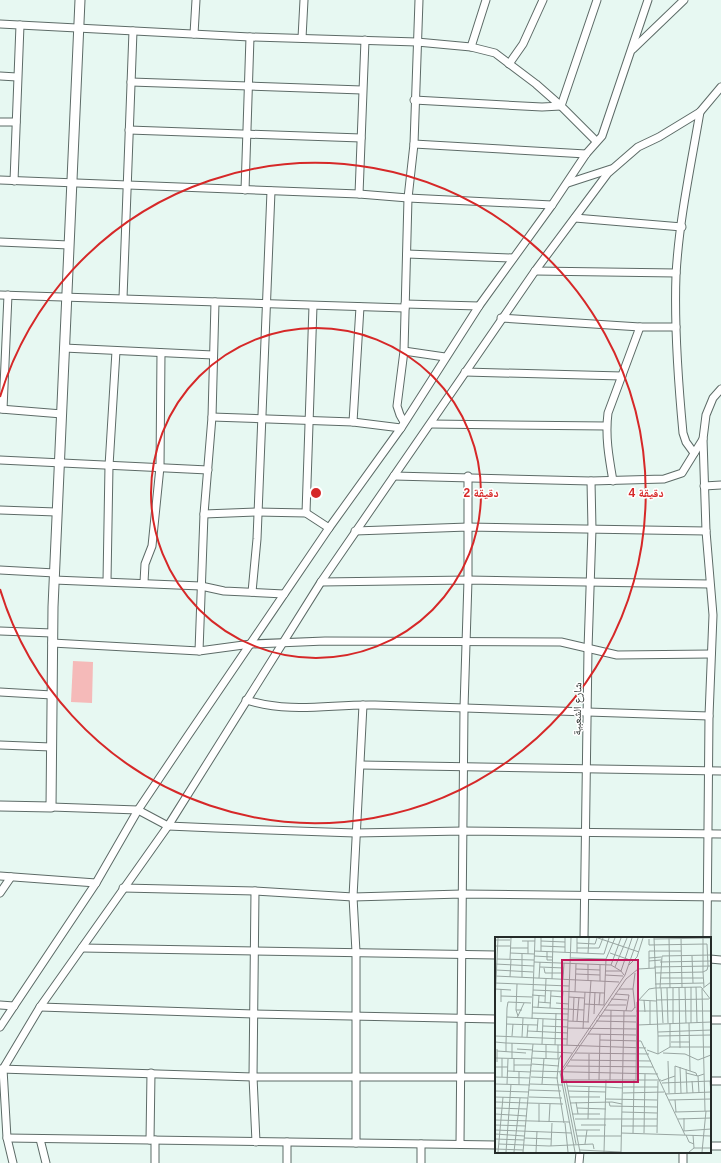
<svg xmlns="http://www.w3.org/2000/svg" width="721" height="1163" viewBox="0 0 721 1163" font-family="Arial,'Noto Naskh Arabic',sans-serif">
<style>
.green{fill:#f5bab9}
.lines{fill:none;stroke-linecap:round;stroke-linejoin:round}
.minor-casing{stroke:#5d6b67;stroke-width:9}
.tertiary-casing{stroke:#5d6b67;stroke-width:11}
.minor{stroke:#fff;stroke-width:7}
.tertiary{stroke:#fff;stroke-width:9}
.ring{fill:none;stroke:#d62828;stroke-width:2}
.labels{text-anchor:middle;stroke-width:3;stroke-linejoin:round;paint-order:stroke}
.street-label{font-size:11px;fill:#252b29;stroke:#fff}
.inset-road{fill:none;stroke:#99a6a2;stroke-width:1}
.view{fill:#c2185b;fill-opacity:0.15;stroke:#c2185b;stroke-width:2}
.inset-edge{fill:none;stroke:#252b29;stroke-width:2}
.centre{fill:#d62828;stroke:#fff;stroke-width:2}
.ring-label{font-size:12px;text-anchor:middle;font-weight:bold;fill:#d62828;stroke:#fff;stroke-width:3;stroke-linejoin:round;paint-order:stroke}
</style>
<rect width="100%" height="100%" fill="#e7f8f2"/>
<path class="green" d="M73 661 93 662 92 703 71 702Z"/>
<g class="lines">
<g class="minor-casing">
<g id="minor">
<path d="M0 24 250 37 417 42 471 47 495 53 536 84 561 106 542 107 414 100"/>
<path d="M194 34 196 0"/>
<path d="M302 38 304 0"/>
<path d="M471 47 486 0"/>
<path d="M633 49 684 0"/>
<path d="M509 64 523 44 543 0"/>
<path d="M0 76 17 77"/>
<path d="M131 82 362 90"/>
<path d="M0 122H16"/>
<path d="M129 130 361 138"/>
<path d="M596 141 561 106 597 0"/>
<path d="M414 144 586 154"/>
<path d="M0 180 359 194 408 198 552 205"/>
<path d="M14 181 20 25"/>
<path d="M568 183 611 169"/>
<path d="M245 190 250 37"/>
<path d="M359 194 365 40"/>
<path d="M575 218 682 227"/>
<path d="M0 242 69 245"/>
<path d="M407 254 513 258"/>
<path d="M535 271 676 273"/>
<path d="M0 295 405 308"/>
<path d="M123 298 133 31"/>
<path d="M405 304 479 306"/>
<path d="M501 318 640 327 608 413C605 436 609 458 613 481"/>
<path d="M640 327H676"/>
<path d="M64 348 213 355"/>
<path d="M404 351 445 357"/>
<path d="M465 372 622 376"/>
<path d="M0 409 62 414"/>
<path d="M3 409 8 295"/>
<path d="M212 417 353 422 401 428"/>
<path d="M353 422 360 307"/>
<path d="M404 422 400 415 397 406 404 351 408 198 414 144 419 0"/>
<path d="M431 424 606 426"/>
<path d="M694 453 686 442 683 433C678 380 674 328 676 275 679 220 691 165 700 112"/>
<path d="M0 460 208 470"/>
<path d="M394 476 591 481 664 479 682 473 703 439"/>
<path d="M704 486 721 485"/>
<path d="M0 510 56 512"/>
<path d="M306 513 313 306"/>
<path d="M204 514 257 512 306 513 329 528"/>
<path d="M355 531 468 527 706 531"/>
<path d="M0 570 55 573"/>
<path d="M54 580 201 586 224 591 284 594"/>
<path d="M107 581 109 466 116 351"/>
<path d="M144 582 145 564 152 546 160 467 161 353"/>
<path d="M321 582 468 580 709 584"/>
<path d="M252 592 257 539 271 191"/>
<path d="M0 631 52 633"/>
<path d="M52 643 199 651 251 644 325 641 561 642 617 655 711 654"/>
<path d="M199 651 204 514 212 417 215 302"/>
<path d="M0 692 52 695"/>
<path d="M246 700C293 714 329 704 375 705 486 709 598 712 709 716"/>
<path d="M0 745 51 747"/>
<path d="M361 765 721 771"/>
<path d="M51 807 138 810 168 826 215 828 355 833 463 831 721 834"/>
<path d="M0 876 96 883"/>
<path d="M123 888 255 891 353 897 462 894 721 897"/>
<path d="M255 891 253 1077 256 1142"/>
<path d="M0 893 11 877"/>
<path d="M584 938 588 649 592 529 591 481"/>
<path d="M707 938 709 716 713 615 706 531 703 439 706 415 713 398 721 389"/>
<path d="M82 948 496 955"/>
<path d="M710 959 721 960"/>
<path d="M0 1005 14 1006"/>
<path d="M40 1007 254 1014 496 1019"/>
<path d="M710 1020H721"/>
<path d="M0 1027 96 883 138 810 187 737 329 528 401 428 479 306 552 205 586 154 602 136 648 0"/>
<path d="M0 1069 253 1077H496"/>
<path d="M710 1081H721"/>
<path d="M7 1138 496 1145"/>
<path d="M40 1139 46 1163"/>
<path d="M150 1140 151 1073"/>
<path d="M356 1143V952L353 897 363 705"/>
<path d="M460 1144 464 708 468 580V476"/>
<path d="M710 1146H721"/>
<path d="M13 1163 7 1138 3 1069 40 1007 168 826 321 582 535 271 608 173 638 147 659 137 700 112 721 87"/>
<path d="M155 1163V1140"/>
<path d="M287 1163V1142"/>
<path d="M421 1163V1144"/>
<path d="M579 1163 580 1152"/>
<path d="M683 1163V1152"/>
</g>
</g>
<g class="tertiary-casing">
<path id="tertiary" d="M0 806 51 807 53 607 80 0"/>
</g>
<use href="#minor" class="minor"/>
<use href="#tertiary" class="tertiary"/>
</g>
<g class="ring">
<circle cx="316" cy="493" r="165"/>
<path d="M0 397A330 330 0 1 1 0 589"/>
</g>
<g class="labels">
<g class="street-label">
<text transform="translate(577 709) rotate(-89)" y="4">شارع الشعبية</text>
</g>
</g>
<g transform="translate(495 937)">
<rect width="216" height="216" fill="#e7f8f2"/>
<path class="inset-road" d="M103 1 144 15M159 1 163 99M174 1 175 51M186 1 187 50M154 2V8L212 7 213 29 212 33 208 35 209 50M159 2 216 1M0 3H15M27 4H40M46 4 70 5M82 6 100 7 102 1M0 9H15M46 9 70 10M15 11H33M82 11H104L108 1M39 14 109 17M46 14V1M52 15V23H57M70 15V1M15 16 39 17M82 16V1M93 16 94 1M115 16 135 23M33 17V4M109 17 114 1M39 19 57 20M197 19 198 46M76 21 111 22M154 21V14H186M2 22 39 23M15 22 16 1M154 24 166 23M39 25 116 28 126 34H110M165 25 216 24M0 27 39 29M116 28 126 1M134 28 142 20 148 1M45 30 69 31M120 30 132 1M159 30 216 29M49 31 50 36H69M154 31V21L166 20M81 32 105 33M1 33 38 35M160 36 208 35V1M81 37 105 38M110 38 128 39M129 38 126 34 137 1M0 39 124 45M15 40 16 22M27 40V17M44 41 45 25M165 41H208M57 42 58 1M68 42 69 26M93 43V27M105 44V28M0 46 74 49M160 47 209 46M190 50 191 86M196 50V86M201 50 202 86M165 51 167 19 216 18M166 51 168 86M172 51 173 86M178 51V86M184 51 185 111M0 52 16 53M124 52H138M38 53 109 56M80 55 81 27M120 57 134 58 131 74M37 58 50 59M6 59 37 60M56 59 68 60M74 60 89 61M116 62 132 63M144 63 161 64M149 63 150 75M161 63 214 62M155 64V88M0 65 3 1M6 65V52M43 65 56 66M50 65 51 42M61 66 74 67M67 66 68 54M89 67 109 68M104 68 105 56M109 68 111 22 120 1M113 68H131M37 70 89 73M43 71 44 59M55 71 56 54M140 71 138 52 140 36M21 73 22 47M109 73 137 74 140 70M141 74H216M37 76 73 77M99 77 100 55M23 79 21 73H27M104 79H141M12 80 73 83M22 81 29 66M37 82 40 1M73 84 94 85M78 84 79 60M82 84 84 60M101 84 141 85M93 85 96 43M175 86V110M194 86 195 134M11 87 42 88M142 88 216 85M48 89 73 90M73 91 142 92M88 92 90 55M33 94 73 96M42 95 43 82M163 95 216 93M93 97 141 98M0 99 72 102M17 99 18 87M27 100 28 81M32 100 33 88M105 103 146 104 190 198M0 105 11 106V115M176 105H195M38 107 151 111M47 107 48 82M60 108 61 76M72 108 76 1M22 112 38 113M152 113 163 117 175 110H216M2 114 31 116M37 114 77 116M68 115 64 122 62 141 69 186M80 116 154 117M168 116 190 117 203 123 216 118M94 117V143M163 117V99L216 98M0 121 37 122M37 121 64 122M51 121V107M17 122V106M63 122V108M76 123 156 124M173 124 174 156M2 125V112M37 127 64 129M19 128H37M72 129 158 130M0 130H13M185 130 186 156M191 132 192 156M13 134 36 135M36 134 163 137M19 135V122M191 136 203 139 209 137M203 139 204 156M0 140 35 141M7 140V121M36 140 63 141M68 143H166M71 143 85 215M104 143 105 97M115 143 116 73M141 143 142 65 154 52 160 51 206 50 216 63M166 144 180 139M197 144 198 156M215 144 216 156M167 146 216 144M0 147 35 148M12 147 13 122M35 147 67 148M47 147 49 121M24 148V135M72 149 111 150M111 150 128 151M128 150H163M34 153 66 154M0 154 34 155M73 154 111 155M128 156 169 155M180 156V129L201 136 202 139M170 157 216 155M0 160 33 161M34 160 67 161M74 160H105M111 162 162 163M174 163 216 162M180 163 181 175M0 165 33 166M81 165 83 177M114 165 115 169 162 170M33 166 68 167M75 166 117 165 127 167M0 171 32 172M82 171 111 172M210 174 207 52 216 45M127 175 162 176M180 175 216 174M0 177 32 179M77 177H105M80 182H126M93 182 94 149M126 182H162M183 182 216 181M0 183 74 185M44 185V167M54 185 55 167M70 186 73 215M0 188 31 189M86 188H111M126 189H162M0 193 76 196M80 193H105M188 194 216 192M189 194V181M126 196 216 199M138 196 139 143M149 196 150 137M162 196 163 144M0 197 29 199M191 198 194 205 199 207M198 198 199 211M82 199H126M29 201 56 202M0 202 29 203M4 207 54 209 98 207 99 212M81 207 67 135 131 42 143 32 160 31M90 207 92 193M56 209 57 186M0 212 28 213M85 213 126 215M3 215 8 160M11 215 16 147M19 215 25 161M28 215 38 107 11 106 12 71 13 65 36 66M41 215 42 194M80 215 65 135 130 38 143 1M109 215 111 143M126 215 129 74M194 215 199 211H216M207 215 211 174"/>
<path class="view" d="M67 23H143V145H67Z"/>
<rect width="216" height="216" class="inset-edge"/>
</g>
<circle cx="316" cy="493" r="6" class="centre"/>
<g class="ring-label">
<text x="481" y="497">2 دقيقة</text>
<text x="646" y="497">4 دقيقة</text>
</g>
</svg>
